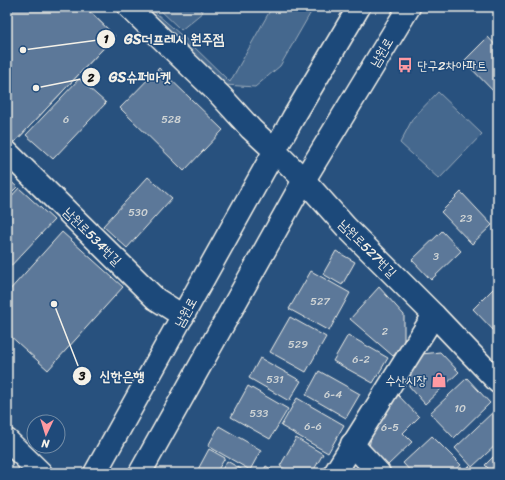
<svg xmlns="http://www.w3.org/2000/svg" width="505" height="480" viewBox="0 0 505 480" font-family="Sriracha,'Poor Story',sans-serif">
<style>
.green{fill:#45688e;stroke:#9cacbb}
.building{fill:#5b7899;stroke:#f4f1e8}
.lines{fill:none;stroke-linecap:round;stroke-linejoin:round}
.minor-casing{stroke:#f4f1e8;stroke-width:25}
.tertiary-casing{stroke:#f4f1e8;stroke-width:25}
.minor{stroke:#1f4a7a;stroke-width:22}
.tertiary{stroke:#1f4a7a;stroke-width:22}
.labels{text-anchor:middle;stroke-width:3;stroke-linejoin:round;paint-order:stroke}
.number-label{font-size:11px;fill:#ced3d4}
.street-label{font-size:13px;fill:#f4f1e8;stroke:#1f4a7a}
.poi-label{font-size:13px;fill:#f4f1e8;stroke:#1f4a7a;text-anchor:start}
.leader{fill:none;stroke:#f4f1e8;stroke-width:1.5}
.callout-dot{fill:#f4f1e8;stroke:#1f4a7a;stroke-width:1.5}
.mark-label{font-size:12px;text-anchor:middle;font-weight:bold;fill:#111}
.callout-label{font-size:14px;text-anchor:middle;font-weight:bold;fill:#f4f1e8;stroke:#1f4a7a;stroke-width:3;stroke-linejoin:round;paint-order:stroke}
</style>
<rect width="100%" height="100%" fill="#28517e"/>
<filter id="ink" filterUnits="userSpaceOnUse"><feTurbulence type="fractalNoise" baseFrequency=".025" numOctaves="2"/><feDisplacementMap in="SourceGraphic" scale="8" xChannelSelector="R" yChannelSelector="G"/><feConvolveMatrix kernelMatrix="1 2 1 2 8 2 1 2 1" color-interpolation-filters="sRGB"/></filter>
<g filter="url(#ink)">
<g class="green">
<path d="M141 7H149L189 42 230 82 272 7H314L280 66 255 87 225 85Z"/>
<path d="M157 7H199L203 12 181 30Z"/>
<path d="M438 92 482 134 439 179 400 143 413 118Z"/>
</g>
<g class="building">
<path d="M7 7H85L115 36 12 145 7 140Z"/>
<path d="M7 7H85L115 36 12 145 7 140Z"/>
<path d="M488 37 498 48V96L464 61Z"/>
<path d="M159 68 223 130 184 171 120 108Z"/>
<path d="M79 79 106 103 53 159 26 135Z"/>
<path d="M148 177 172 198 127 248 103 226Z"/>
<path d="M7 178 17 187 7 197Z"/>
<path d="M19 188 54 220 7 270V201Z"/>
<path d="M461 192 492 225 472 244 441 212Z"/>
<path d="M442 231 461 251 431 280 412 260Z"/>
<path d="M62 232 123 287 48 370 7 333V293Z"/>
<path d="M336 251 355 262 342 285 323 274Z"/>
<path d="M311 271 350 293 329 331 289 309Z"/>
<path d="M498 284V330L496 333 473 309Z"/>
<path d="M379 287 404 315V344L393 356 350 319Z"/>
<path d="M290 317 326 337 306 372 270 352Z"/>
<path d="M348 335 388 358 373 383 333 361Z"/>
<path d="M440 352 459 372 425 404 409 386 410 365 422 354Z"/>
<path d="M260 358 301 381 289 401 249 378Z"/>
<path d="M319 371 360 394 346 418 306 395Z"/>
<path d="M467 378 490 403 454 438 430 413Z"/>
<path d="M248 386 288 409 270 439 231 417Z"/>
<path d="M398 395 419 417 403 433 412 442 387 466 369 447 374 422Z"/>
<path d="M297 398 344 425 328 453 281 426Z"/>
<path d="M495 410 498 413V443L472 467 455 448Z"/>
<path d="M219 426 261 450 250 470 208 446Z"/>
<path d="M432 436 461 465 452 473H412L403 463Z"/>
<path d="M296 438 323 454 312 473H291L280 466Z"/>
<path d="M209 449 225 458 216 473H196Z"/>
<path d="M498 452V473H493L485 465Z"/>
<path d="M227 461 248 473H220Z"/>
<path d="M266 466 277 473H262Z"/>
<path d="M469 466 476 473H462Z"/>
</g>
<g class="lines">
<g class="minor-casing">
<g id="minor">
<path d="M129 7 221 96 251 129 275 151"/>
<path d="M7 152 156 299 183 316"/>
<path d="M304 180 346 227 434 315 498 382"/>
<path d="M352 444 379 473"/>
<path d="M335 473 434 315"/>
</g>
</g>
<g class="tertiary-casing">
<g id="tertiary">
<path d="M275 151 304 180"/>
<path d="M7 440 41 473"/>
<path d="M95 473 293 118 359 7"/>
<path d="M140 473 304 180 409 7"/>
</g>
</g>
<use href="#minor" class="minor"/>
<use href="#tertiary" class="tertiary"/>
</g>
</g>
<defs>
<g id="bus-bare" transform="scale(1.2)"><path d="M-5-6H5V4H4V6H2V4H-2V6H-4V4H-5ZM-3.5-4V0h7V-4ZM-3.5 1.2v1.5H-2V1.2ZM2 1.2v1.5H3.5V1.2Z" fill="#ff9aa2" stroke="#1f4a7a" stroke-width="2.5" paint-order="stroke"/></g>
<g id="shop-bare" transform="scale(1.2)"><path d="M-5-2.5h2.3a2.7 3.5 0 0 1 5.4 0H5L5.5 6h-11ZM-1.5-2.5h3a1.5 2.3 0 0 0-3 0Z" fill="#ff9aa2" stroke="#1f4a7a" stroke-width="2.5" paint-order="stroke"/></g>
</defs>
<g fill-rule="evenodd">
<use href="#bus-bare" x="405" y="65"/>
<use href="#shop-bare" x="439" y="380"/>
</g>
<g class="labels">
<g class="number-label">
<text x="66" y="123">6</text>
<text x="171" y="123">528</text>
<text x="138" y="216">530</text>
<text x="466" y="222">23</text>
<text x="436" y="260">3</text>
<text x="320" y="305">527</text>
<text x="385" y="335">2</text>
<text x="298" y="348">529</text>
<text x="361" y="363">6-2</text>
<text x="275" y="383">531</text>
<text x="333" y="398">6-4</text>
<text x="460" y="412">10</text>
<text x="259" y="417">533</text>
<text x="313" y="430">6-6</text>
<text x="390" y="431">6-5</text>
</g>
<g class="street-label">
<text transform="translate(381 52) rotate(-59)" y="5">남원로</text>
<text transform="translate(93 236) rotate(45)" y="5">남원로534번길</text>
<text transform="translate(368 248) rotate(45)" y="5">남원로527번길</text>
<text transform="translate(185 312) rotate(-61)" y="5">남원로</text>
</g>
<g class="poi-label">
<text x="417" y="70">단구2차아파트</text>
<text x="427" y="385" text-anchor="end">수산시장</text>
</g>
</g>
<path class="leader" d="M23 50L106 39M36 88L91 77M54 304L82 376"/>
<g class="callout-dot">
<circle cx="23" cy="50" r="4"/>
<circle cx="36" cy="88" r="4"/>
<circle cx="54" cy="304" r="4"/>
<circle cx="106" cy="39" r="10"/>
<circle cx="91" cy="77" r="10"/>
<circle cx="82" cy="376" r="10"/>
</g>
<g class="mark-label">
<text x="106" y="43">1</text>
<text x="91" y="82">2</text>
<text x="82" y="380">3</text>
</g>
<g class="callout-label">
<text x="174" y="44">GS더프레시 원주점</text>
<text x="140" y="82">GS슈퍼마켓</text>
<text x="122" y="381">신한은행</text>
</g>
<rect width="505" height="480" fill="none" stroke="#1f4a7a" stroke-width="24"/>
<rect x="12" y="12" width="481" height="456" fill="none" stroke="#f4f1e8" stroke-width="1.5" filter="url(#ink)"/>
<g transform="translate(46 434) rotate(184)"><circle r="19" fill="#1f4a7a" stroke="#748da6"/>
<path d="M0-3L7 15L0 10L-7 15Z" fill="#ff9aa2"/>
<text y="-6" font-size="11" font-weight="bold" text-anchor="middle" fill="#f4f1e8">N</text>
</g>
</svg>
